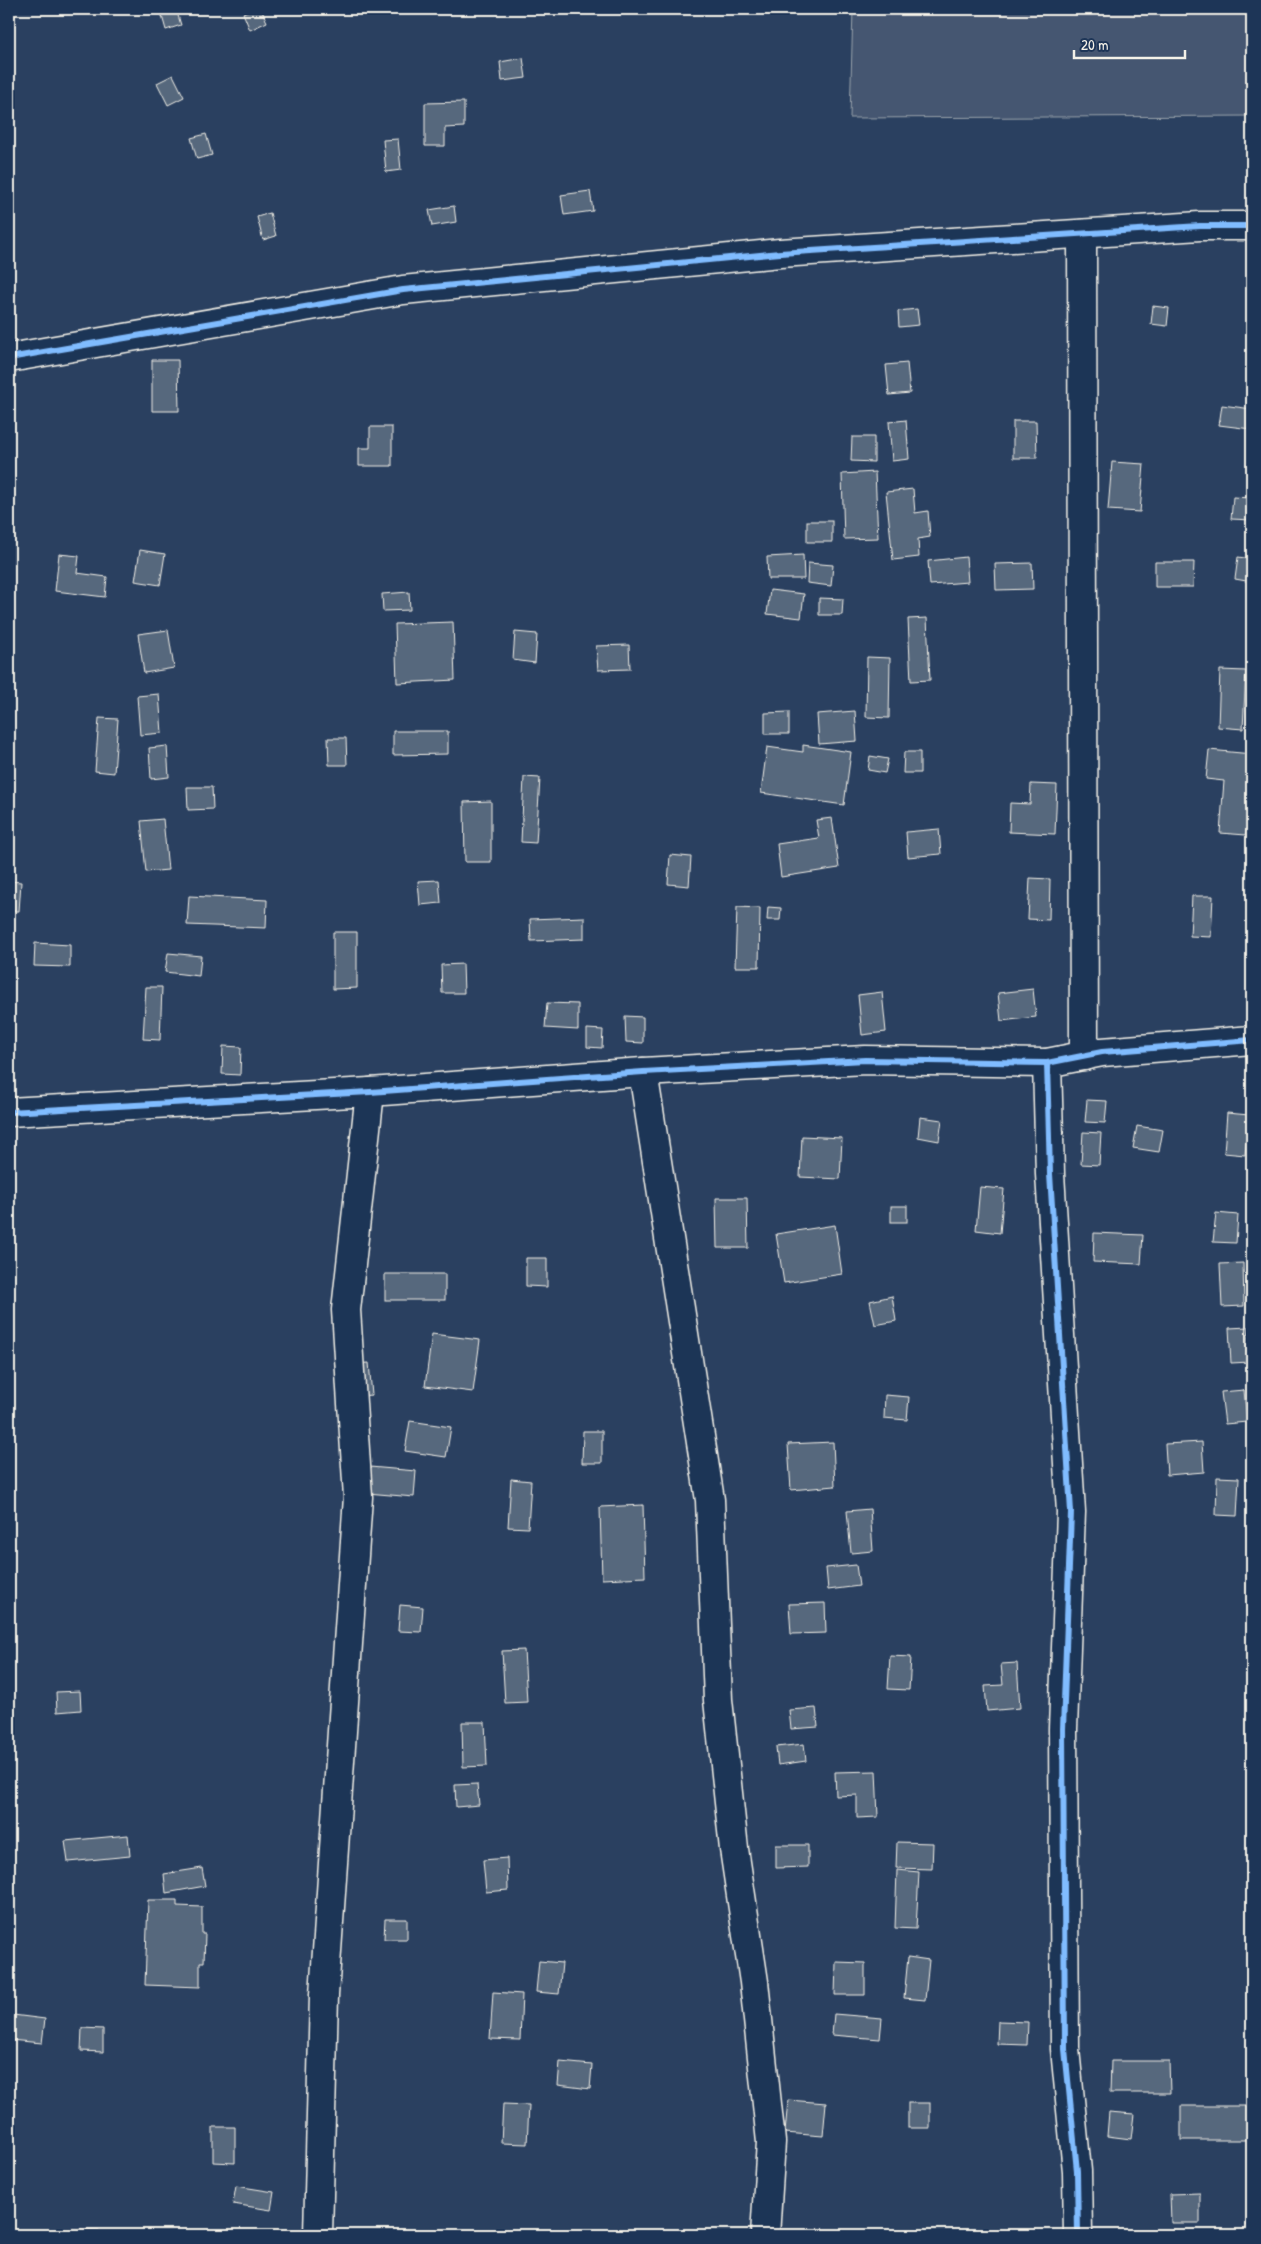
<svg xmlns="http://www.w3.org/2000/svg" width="1261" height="2244" viewBox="0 0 1261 2244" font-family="'Patrick Hand',sans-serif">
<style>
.green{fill:#445771;stroke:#9ca4ac}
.building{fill:#56677d;stroke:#f4f1e8}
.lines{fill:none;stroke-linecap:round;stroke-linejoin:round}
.street-casing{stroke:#f4f1e8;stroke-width:31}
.street{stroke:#1d3557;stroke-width:28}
.cycleway-casing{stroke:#1d3557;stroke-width:9}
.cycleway{stroke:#80bcff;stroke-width:6}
</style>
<rect width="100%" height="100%" fill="#2a4060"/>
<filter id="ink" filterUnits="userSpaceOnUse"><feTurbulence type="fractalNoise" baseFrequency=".02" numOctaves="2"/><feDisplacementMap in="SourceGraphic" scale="10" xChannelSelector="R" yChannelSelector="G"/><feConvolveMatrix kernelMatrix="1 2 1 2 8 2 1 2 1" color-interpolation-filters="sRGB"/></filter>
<g filter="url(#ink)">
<path class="green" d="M853 9H1252V116L850 118Z"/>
<g class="building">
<path d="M160 9H176L181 25 166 30Z"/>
<path d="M252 9H261L267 22 250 30 243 13Z"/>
<path d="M523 58 526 78 502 81 500 62Z"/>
<path d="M173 75 184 97 168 105 157 83Z"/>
<path d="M464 102V127L445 128V146H425V103Z"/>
<path d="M206 134 212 155 197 159 191 138Z"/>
<path d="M398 139 401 170 386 172 383 140Z"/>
<path d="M590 191 593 211 564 215 561 195Z"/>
<path d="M454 206 456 222 432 226 429 210Z"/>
<path d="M270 213 276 236 263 240 257 217Z"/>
<path d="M1153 306 1169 308 1167 326 1151 324Z"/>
<path d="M917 309 919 325 899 327 898 311Z"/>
<path d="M152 360H178L179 411H152Z"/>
<path d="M907 363 910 393 889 395 886 365Z"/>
<path d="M1222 405 1252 409 1251 429 1219 425Z"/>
<path d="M906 420 909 459 892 461 889 422Z"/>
<path d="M1013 421H1036L1037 458H1013Z"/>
<path d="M370 427H392V466H359V448H370Z"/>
<path d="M852 437H874V462L851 461Z"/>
<path d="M1112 462 1144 464 1140 512 1108 510Z"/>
<path d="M875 472 878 538 844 539 842 474Z"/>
<path d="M913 489 915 513 928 511 930 537 918 539 919 557 893 560 886 492Z"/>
<path d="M1233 497 1252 498V520L1231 519Z"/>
<rect x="807" y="521" width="25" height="21"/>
<path d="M140 550 165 554 160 585 135 581Z"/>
<path d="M59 554 79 556 77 573 107 577 105 597 55 591Z"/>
<path d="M803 555 804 579H768L767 557Z"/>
<path d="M966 557 968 582 930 585 928 561Z"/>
<path d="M1238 557 1252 559V582L1235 579Z"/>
<path d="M1155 562H1194L1193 587H1155Z"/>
<path d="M808 563 833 565 831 586 807 583Z"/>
<path d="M1032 563 1033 589 996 590 995 564Z"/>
<path d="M770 590 804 594 801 618 767 614Z"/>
<path d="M409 592 410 610 383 611 382 594Z"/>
<path d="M819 598 843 599 842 615H819Z"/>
<path d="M927 618 930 680 911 681 908 619Z"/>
<path d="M453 622 455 680 397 683 395 624Z"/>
<path d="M168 630 174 668 144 673 138 634Z"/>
<path d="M515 632 537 634 535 663 513 660Z"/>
<path d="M629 645 630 669 598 670 596 646Z"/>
<path d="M867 657 890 658 889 718 866 717Z"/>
<path d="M1220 670 1246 671 1243 729 1218 727Z"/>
<path d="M159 694 162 733 140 735 137 696Z"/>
<path d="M855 711 857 741 819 744 817 714Z"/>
<path d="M789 712V734H765V713Z"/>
<path d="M99 718 118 719 114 773 95 771Z"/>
<path d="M393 731H448V754L393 755Z"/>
<path d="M328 738H346L347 765H329Z"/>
<path d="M803 745 851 752 844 805 761 793 767 747 803 752Z"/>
<path d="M167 746 169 777 151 779 149 748Z"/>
<path d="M1209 750 1252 754 1246 835 1220 833 1224 781 1206 779Z"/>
<path d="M904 752H920V773H903Z"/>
<path d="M870 756 888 759 885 773 868 770Z"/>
<path d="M524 777 540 778 536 843 521 842Z"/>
<path d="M1031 784 1057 785 1055 834 1009 832 1010 803 1030 804Z"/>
<path d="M187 787H212L213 809 188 810Z"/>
<path d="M491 801V862H465L464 802Z"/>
<path d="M832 818 839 868 781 877 777 844 819 838 816 820Z"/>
<path d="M163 819 168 870 146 872 141 821Z"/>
<path d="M939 829 941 854 908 857 906 832Z"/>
<path d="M670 855 691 857 689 886 668 884Z"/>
<path d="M1030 878 1050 879 1049 920 1028 919Z"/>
<path d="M439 880 441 903 420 905 418 881Z"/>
<path d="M9 881 21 882 19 911H9Z"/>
<path d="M189 896 267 900 266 928 187 925Z"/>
<path d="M1192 896H1213L1211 937 1190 936Z"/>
<path d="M737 907 760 908 759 967H735Z"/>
<path d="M768 907 781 908 780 920H767Z"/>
<path d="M584 917V939L531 941 530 919Z"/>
<path d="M333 932H357V988L333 989Z"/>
<path d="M35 943 70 945V967L34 966Z"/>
<path d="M168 953 201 956 199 976 165 972Z"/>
<path d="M463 964 464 993H442L441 965Z"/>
<path d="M146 987H162L160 1040 143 1039Z"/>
<path d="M1033 989 1036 1017 1001 1021 998 993Z"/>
<path d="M882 992 886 1032 862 1035 858 995Z"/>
<path d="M547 1003 578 1004V1030L545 1028Z"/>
<path d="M625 1016 643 1017V1043L626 1042Z"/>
<path d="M587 1029 603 1030 602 1048 587 1047Z"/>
<path d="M223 1046 241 1047 240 1075 222 1074Z"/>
<path d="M1087 1100 1107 1101 1105 1123 1085 1122Z"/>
<path d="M1227 1113 1249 1115 1245 1155 1224 1153Z"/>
<path d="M920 1117 942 1120 939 1141 918 1137Z"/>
<path d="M1137 1126 1163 1130 1159 1152 1133 1148Z"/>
<path d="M1083 1132 1101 1133 1099 1165 1081 1164Z"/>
<path d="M802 1136 842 1138 840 1179 800 1177Z"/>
<path d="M980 1187 1004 1189 1000 1233 976 1230Z"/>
<path d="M716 1198H747L748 1248H717Z"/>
<rect x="891" y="1206" width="16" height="16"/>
<path d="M1216 1213 1238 1215 1236 1243 1213 1242Z"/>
<path d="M835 1225 842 1274 784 1283 776 1234Z"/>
<path d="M1094 1233 1143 1235 1141 1264 1093 1262Z"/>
<path d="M526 1258H547V1287L526 1286Z"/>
<path d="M1243 1263 1244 1306 1222 1307 1220 1264Z"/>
<rect x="385" y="1274" width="60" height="26"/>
<path d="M892 1296 896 1321 875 1325 870 1301Z"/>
<path d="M1248 1327 1250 1362 1231 1363 1229 1328Z"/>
<path d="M432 1334 480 1340 473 1392 425 1386Z"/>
<path d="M369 1363 372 1395 358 1396 355 1364Z"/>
<path d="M1244 1390 1247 1422 1225 1424 1221 1392Z"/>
<path d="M885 1395 909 1397 907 1420 884 1418Z"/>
<path d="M410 1421 451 1427 446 1457 405 1451Z"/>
<path d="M583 1431H602V1463H582Z"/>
<path d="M833 1442 835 1486 791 1490 788 1444Z"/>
<path d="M1202 1442 1204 1472 1167 1475 1165 1444Z"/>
<path d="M370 1467 416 1471 414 1497 367 1493Z"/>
<path d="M1217 1477 1239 1478 1237 1516 1216 1515Z"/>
<path d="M511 1479 531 1481 528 1528 508 1527Z"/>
<path d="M1252 1486V1547H1251L1249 1487Z"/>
<path d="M643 1505 645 1577 602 1579 600 1507Z"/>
<path d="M870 1509 873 1551 851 1553 847 1511Z"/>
<path d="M856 1565 859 1586 828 1590 826 1568Z"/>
<path d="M825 1603 826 1633 791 1634 789 1604Z"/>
<path d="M400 1605 423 1607 421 1632 398 1631Z"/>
<path d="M524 1650 527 1702 505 1703 502 1651Z"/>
<path d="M890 1656 911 1657 909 1690 888 1689Z"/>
<path d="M1017 1663 1020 1708 987 1711 985 1686 1003 1685 1001 1664Z"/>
<path d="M80 1691 81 1710 57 1712 56 1692Z"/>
<path d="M816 1708 818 1727 791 1729 789 1710Z"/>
<path d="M462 1722H485L487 1766 463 1767Z"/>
<path d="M804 1744 806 1761 778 1765 776 1747Z"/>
<path d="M876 1771 878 1817 857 1818V1795L836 1796 835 1772Z"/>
<path d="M477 1784 479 1805 456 1807 455 1785Z"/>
<path d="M128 1835 130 1856 68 1862 65 1841Z"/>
<path d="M897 1842 933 1843 932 1869 896 1868Z"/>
<path d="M776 1845H808V1867L776 1868Z"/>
<path d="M507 1858 508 1890 486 1892 483 1860Z"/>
<path d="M202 1868 205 1886 166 1893 164 1874Z"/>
<path d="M897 1870 919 1872 916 1929 895 1928Z"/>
<path d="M148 1900H177V1906L202 1907V1934H205L204 1962H200V1987L145 1985Z"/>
<path d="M385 1919H407V1939H384Z"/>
<path d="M908 1957 929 1960 925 2000 904 1998Z"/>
<path d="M539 1961 562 1963 559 1994 536 1992Z"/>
<path d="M836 1962 865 1963V1995H835Z"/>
<path d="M493 1992 522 1994 520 2040 490 2039Z"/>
<path d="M834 2014 882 2018 880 2039 832 2035Z"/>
<path d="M13 2015 45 2019 42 2043 10 2040Z"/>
<path d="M998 2021 1028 2022 1027 2045 997 2044Z"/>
<path d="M82 2028 103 2029V2052L81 2051Z"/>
<path d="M1111 2061H1169L1170 2093H1110Z"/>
<path d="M560 2062 592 2065 590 2089 558 2085Z"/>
<path d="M788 2100 826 2103 823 2136 785 2133Z"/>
<rect x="908" y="2103" width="22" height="25"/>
<path d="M503 2104 529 2105 527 2144 501 2143Z"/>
<rect x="1181" y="2106" width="71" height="34"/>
<path d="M1109 2112 1134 2114 1131 2139 1107 2136Z"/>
<path d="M213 2127H235V2163L213 2162Z"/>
<path d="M1248 2159H1252V2185H1249Z"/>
<path d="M236 2186 274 2192 271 2210 233 2204Z"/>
<path d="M1200 2193V2223H1171L1170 2194Z"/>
<path d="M1249 2201H1252V2226H1247Z"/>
<path d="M71 2229 99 2230 98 2235H71Z"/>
</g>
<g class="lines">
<g class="street-casing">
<g id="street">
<path d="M1082 234 1084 1056"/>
<path d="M9 358 403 290 780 253 1200 226H1252"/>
<path d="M1047 1063 1050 1174 1071 1512 1063 1729 1065 2049 1077 2171 1078 2235"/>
<path d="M643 1072 710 1500 718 1700 734 1849 754 1982 771 2142 765 2235"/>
<path d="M9 1112 370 1092 643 1072 865 1060 1047 1063 1102 1052 1252 1040"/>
<path d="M318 2235 324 1995 358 1497 346 1310 370 1092"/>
</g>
</g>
<use href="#street" class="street"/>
<g class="cycleway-casing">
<g id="cycleway">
<path d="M9 358 403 290 780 253 1200 226H1252"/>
<path d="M1047 1063 1050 1174 1071 1512 1063 1729 1065 2049 1077 2171 1078 2235"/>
<path d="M9 1112 370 1092 643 1072 865 1060 1047 1063 1102 1052 1252 1040"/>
</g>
</g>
<use href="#cycleway" class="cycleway"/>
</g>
</g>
<rect width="1261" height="2244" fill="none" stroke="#1d3557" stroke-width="30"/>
<rect x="15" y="15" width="1231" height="2214" fill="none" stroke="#f4f1e8" stroke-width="2" filter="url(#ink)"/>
<path d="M1074 50v8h111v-8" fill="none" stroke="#f4f1e8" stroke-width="2.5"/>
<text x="1081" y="50" font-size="15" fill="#f4f1e8" stroke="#1d3557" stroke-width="4" paint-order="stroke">20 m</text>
</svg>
